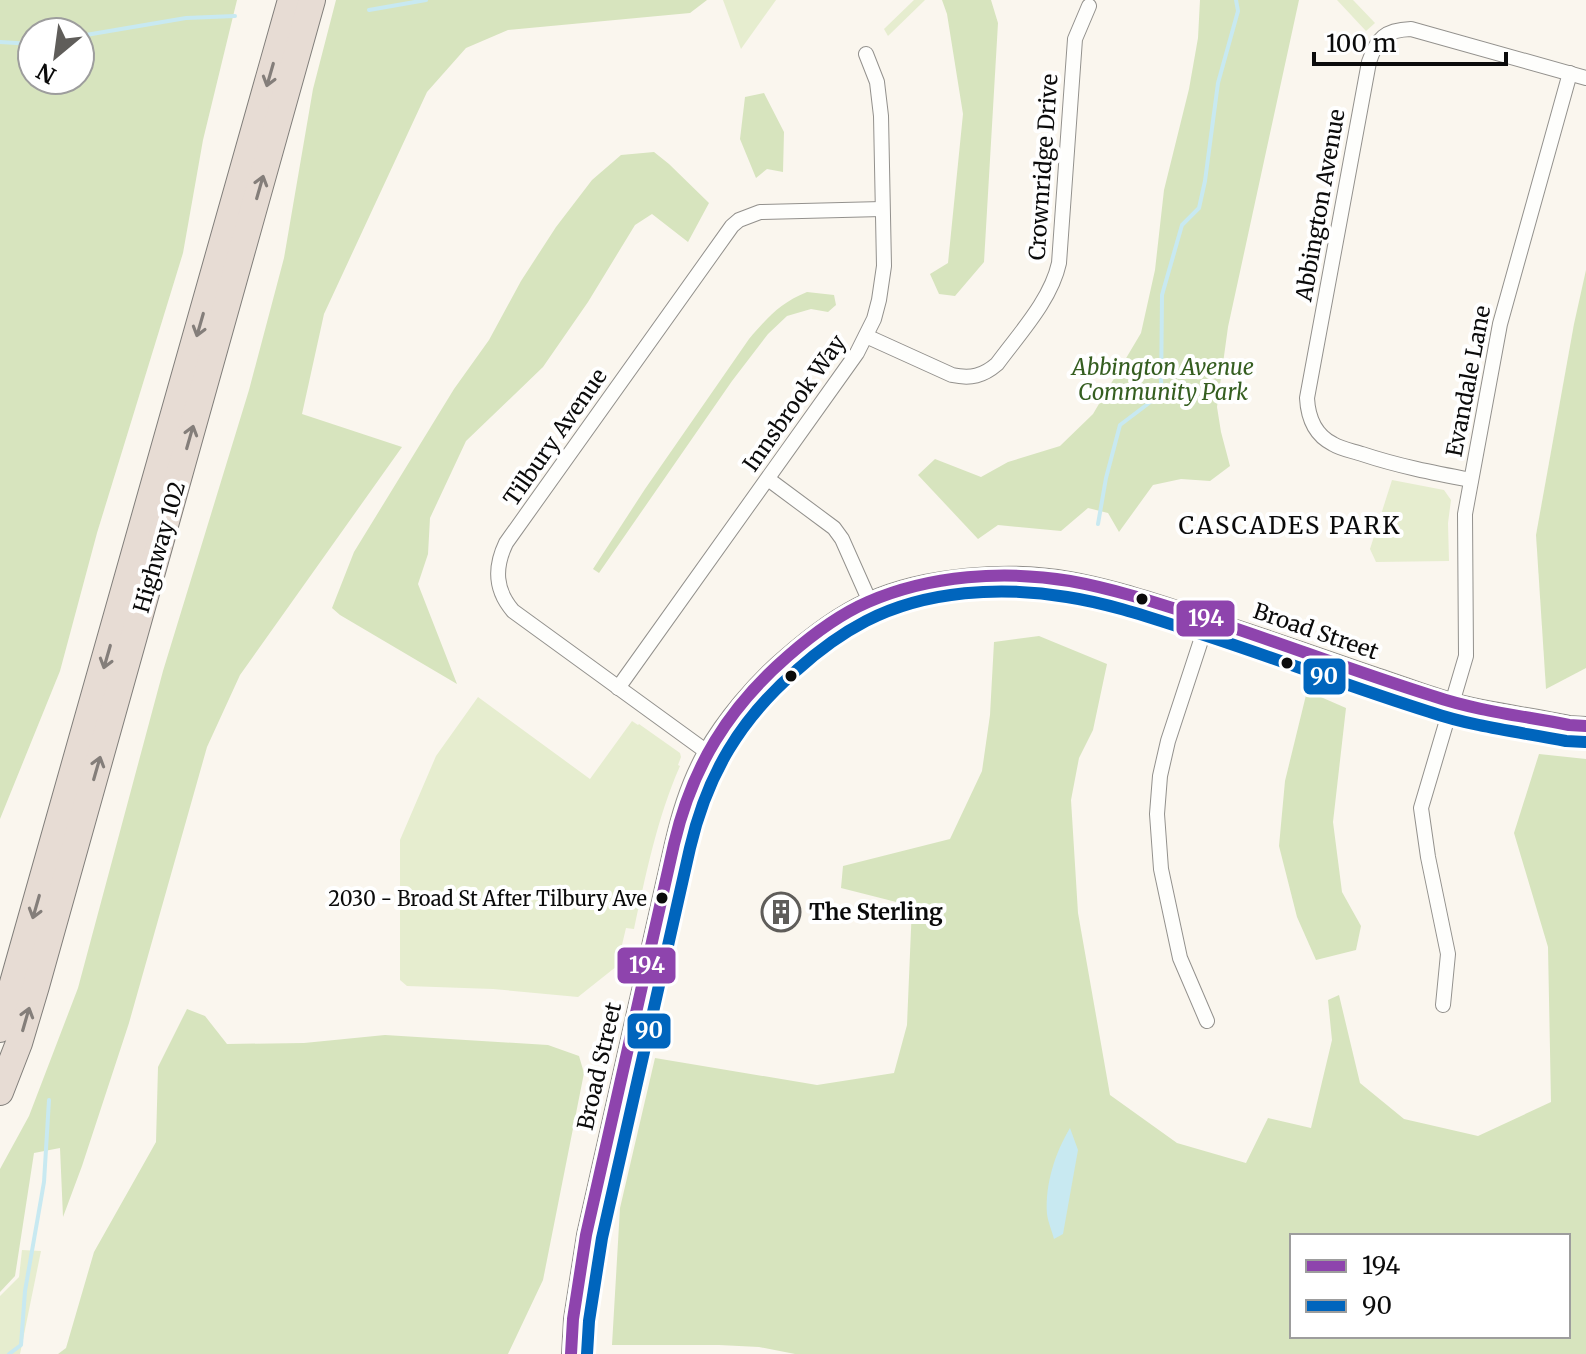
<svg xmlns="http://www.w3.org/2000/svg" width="1586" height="1354" viewBox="0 0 1586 1354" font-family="Merriweather,serif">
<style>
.green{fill:#e6edcf}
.forest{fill:#d7e4be;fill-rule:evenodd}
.water{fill:#c8e9f1}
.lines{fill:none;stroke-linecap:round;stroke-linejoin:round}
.stream{stroke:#c8e9f1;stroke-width:4}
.minor-casing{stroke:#93918d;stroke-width:16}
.tertiary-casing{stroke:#93918d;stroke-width:20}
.motorway-casing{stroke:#807e7a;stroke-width:28}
.minor{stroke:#fefefc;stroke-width:14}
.tertiary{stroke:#fefefc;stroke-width:18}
.motorway{stroke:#e7dcd4;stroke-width:26}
.bus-1-casing{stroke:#fff;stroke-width:18}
.bus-2-casing{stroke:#fff;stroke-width:18}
.bus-1{stroke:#8e44ad;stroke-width:12}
.bus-2{stroke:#0065bd;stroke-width:12}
.oneway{stroke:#847e7a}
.bus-dot{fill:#0b0b0b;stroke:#fff;stroke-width:3}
.labels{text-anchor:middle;stroke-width:8;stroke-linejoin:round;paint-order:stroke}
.bus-label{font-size:20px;fill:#0b0b0b;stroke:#fff;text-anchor:end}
.street-label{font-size:22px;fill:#0b0b0b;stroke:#fff}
.park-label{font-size:22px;font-style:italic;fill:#355e20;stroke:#fff}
.poi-label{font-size:22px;font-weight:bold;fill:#0b0b0b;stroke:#fff;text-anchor:start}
.neighbourhood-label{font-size:24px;letter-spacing:2px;fill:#0b0b0b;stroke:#fff}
.line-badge{stroke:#fff;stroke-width:3}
.badge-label{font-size:22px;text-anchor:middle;font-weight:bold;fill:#fff}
</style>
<rect width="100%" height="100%" fill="#faf6ee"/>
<g class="green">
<path d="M723 0H776L741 49Z"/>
<path d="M914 0H925L888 36 884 29Z"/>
<path d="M1337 0H1353L1375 23 1366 31Z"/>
<path d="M1392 480 1444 490 1451 500 1448 523 1449 561 1376 562 1370 549Z"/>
<path d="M478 697 590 779 632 721 638 725 639 724 680 753 681 757 678 765 680 766C657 818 646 874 634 929L626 928 617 966 578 997 493 989 407 986 400 980V840L436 756Z"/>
<path d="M22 1250 41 1251 20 1354H0V1296L19 1277Z"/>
</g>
<g class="forest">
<path d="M0 0H237L203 140 183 253 97 533 60 671 0 819ZM32 32H80V80H32Z"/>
<path d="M336 0H707L690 13 508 30 466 48 427 92 324 314 302 414 402 447 240 675 207 747 129 1023 82 1166 63 1217 60 1148 34 1153 15 1276 0 1292V1169L29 1116 78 988 163 671 249 390 284 258 313 89Z"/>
<path d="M942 0H991L998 23 984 262 955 296 939 294 930 274 948 263 963 114 947 14Z"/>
<path d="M1200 0H1299L1228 327 1217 407 1221 432 1230 466 1210 481 1181 479 1153 485 1119 532 1108 513 1088 508 1061 531 998 525 978 539 918 475 935 459 981 477 1008 462 1060 446 1093 414 1141 333 1155 270 1164 190 1189 89 1198 38Z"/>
<path d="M764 93 784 132 783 172 767 169 756 178 740 139 745 97Z"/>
<path d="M654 152 669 164 709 203 688 242 652 214 635 225 588 302 543 367 466 441 430 518 428 554 418 584 457 684 340 615 332 608 354 552 454 389 489 340 521 281 556 227 592 180 621 155Z"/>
<path d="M1586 270V668L1546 689 1536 535 1574 324Z"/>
<path d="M807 292 834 295 836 305 828 312 811 309 787 316 768 334 732 381 599 573 593 569 645 489 749 339C768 317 780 303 807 292Z"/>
<path d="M1039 636 1107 664 1093 730 1079 758 1071 800 1078 913 1110 1095 1177 1143 1246 1163 1268 1118 1311 1128 1332 1040 1328 1000 1339 995 1360 1083 1404 1119 1478 1136 1551 1102 1548 947 1514 833 1539 754 1586 759V1354H795L759 1347 719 1345H612L620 1208 655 1058 817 1085 894 1073 907 1025 912 906 841 888 843 866 950 839 982 771 990 715 994 642ZM1292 1236H1568V1336H1292Z"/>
<path d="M1307 691 1346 708 1333 822 1342 892 1361 926 1356 950 1316 960 1297 917 1279 846 1285 781Z"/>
<path d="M187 1009 205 1016 227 1044 304 1043 385 1035 548 1045 579 1056 584 1073 543 1280 508 1354H58L66 1348 94 1252 156 1142 158 1067Z"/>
</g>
<path class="water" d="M1070 1128 1078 1150 1063 1234 1054 1239C1052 1231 1048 1222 1047 1214 1045 1184 1055 1153 1070 1128Z"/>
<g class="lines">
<g class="stream">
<path d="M369 10 426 0"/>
<path d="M80 36 186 18 235 16"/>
<path d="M0 42 32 44"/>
<path d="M1098 524 1106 478 1120 425 1161 394 1162 295 1182 225 1199 208 1205 181 1218 83 1238 11 1236 0"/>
<path d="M9 1354 21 1345 25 1291 44 1182 49 1100"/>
</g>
<g class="minor-casing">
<g id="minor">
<path d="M866 336 952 375C971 379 983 376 997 364 1019 334 1051 300 1059 263L1075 39 1089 6"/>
<path d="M768 479 834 528 842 539 870 602"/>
<path d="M1471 480C1434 473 1398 466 1362 454 1353 451 1341 449 1333 444 1315 435 1308 417 1307 398L1369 62C1377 38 1385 30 1411 29L1586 78"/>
<path d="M618 688 857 353 874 319 879 300 884 266 881 116 877 82 866 54"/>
<path d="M707 752 513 611C495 590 494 568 506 543L732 226 739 220 760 212 882 209"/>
<path d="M1443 1005 1448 954 1428 857 1421 808 1466 656 1465 514 1500 324 1570 73"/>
<path d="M1207 1021 1180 958 1161 869 1157 814 1160 776 1168 741 1208 619"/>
</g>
</g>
<g class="tertiary-casing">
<path id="tertiary" d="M571 1354 573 1319 586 1235 674 844C681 813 691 781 707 753 725 721 756 684 784 660 809 638 837 616 868 602 925 576 1010 570 1070 581 1110 588 1148 601 1187 613 1250 633 1313 655 1376 677 1401 685 1426 695 1451 702 1487 712 1532 717 1569 725L1586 726"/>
</g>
<g class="motorway-casing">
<g id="motorway">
<path d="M0 1029 291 0"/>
<path d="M0 1092 19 1043 36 986 312 0"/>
</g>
</g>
<use href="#minor" class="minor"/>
<use href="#tertiary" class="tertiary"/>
<use href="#motorway" class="motorway"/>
<g class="bus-1-casing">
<path id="bus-1" d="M571 1354 573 1319 586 1235 674 844C692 767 728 708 788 656 812 635 838 615 868 602 930 575 1004 570 1070 581 1115 589 1160 604 1204 618 1281 643 1356 672 1433 696 1477 711 1524 716 1569 725L1586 726"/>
</g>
<g class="bus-2-casing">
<path id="bus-2" d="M587 1354 589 1321 602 1238 690 848C707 775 740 719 797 670 818 651 841 634 866 621 926 590 1002 586 1067 597 1113 604 1157 620 1201 634 1278 659 1353 688 1430 712 1474 727 1520 732 1566 741L1585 742"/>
</g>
<use href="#bus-1" class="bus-1"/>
<use href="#bus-2" class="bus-2"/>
</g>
<defs><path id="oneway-shaft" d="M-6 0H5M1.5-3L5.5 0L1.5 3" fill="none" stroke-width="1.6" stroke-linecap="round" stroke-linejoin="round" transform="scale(2)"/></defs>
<g class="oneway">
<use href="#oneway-shaft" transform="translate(270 75) rotate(106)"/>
<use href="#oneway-shaft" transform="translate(260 187) rotate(-74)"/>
<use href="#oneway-shaft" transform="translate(200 325) rotate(106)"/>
<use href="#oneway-shaft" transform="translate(190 437) rotate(-74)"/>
<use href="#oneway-shaft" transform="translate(107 657) rotate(106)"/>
<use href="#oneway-shaft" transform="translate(97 768) rotate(-74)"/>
<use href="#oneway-shaft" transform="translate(36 907) rotate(106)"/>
<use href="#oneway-shaft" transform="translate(26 1019) rotate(-74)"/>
</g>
<defs>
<g id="building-ring" transform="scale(2)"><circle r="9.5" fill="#fff" stroke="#5f5d5a" stroke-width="1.5"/><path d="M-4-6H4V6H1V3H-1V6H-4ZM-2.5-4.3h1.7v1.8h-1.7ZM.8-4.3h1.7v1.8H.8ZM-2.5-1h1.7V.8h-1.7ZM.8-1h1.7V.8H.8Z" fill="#5f5d5a"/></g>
</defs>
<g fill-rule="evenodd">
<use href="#building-ring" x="781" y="912"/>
</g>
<g class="bus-dot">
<circle cx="1142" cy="599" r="7"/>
<circle cx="1287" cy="663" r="7"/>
<circle cx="791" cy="676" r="7"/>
<circle cx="662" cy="898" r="7"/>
</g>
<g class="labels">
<g class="bus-label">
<text x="647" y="906">2030 - Broad St After Tilbury Ave</text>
</g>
<g class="street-label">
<text transform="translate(1043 167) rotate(-86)" y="8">Crownridge Drive</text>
<text transform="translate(1320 205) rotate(-80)" y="8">Abbington Avenue</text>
<text transform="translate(1468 381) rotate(-79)" y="8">Evandale Lane</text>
<text transform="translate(794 403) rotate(-55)" y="8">Innsbrook Way</text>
<text transform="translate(555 437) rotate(-55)" y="8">Tilbury Avenue</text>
<text transform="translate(159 547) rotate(-74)" y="8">Highway 102</text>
<text transform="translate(1316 631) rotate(19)" y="8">Broad Street</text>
<text transform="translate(599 1066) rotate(-77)" y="8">Broad Street</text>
</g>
<g class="park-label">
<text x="1163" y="375">Abbington Avenue<tspan x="1163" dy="25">Community Park</tspan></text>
</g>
<g class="poi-label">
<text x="809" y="920">The Sterling</text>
</g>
<g class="neighbourhood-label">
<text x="1290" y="534">CASCADES PARK</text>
</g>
</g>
<g class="line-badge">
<rect x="1175" y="599" width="61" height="39" rx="8" fill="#8e44ad"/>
<rect x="1302" y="657" width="45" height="39" rx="8" fill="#0065bd"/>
<rect x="616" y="946" width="61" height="39" rx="8" fill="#8e44ad"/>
<rect x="626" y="1012" width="46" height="38" rx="8" fill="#0065bd"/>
</g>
<g class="badge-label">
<text x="1206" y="626">194</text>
<text x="1324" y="684">90</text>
<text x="647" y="973">194</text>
<text x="649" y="1038">90</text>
</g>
<rect x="1290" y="1234" width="280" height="104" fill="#ffffff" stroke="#9d9d9d" stroke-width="2"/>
<rect x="1306" y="1260" width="40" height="12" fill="#8e44ad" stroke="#9d9d9d" stroke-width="2"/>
<text x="1362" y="1274" font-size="24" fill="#0b0b0b">194</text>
<rect x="1306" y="1300" width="40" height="12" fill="#0065bd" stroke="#9d9d9d" stroke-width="2"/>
<text x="1362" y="1314" font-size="24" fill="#0b0b0b">90</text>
<g transform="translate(56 56) rotate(209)"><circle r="38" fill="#ffffff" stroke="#9d9d9d" stroke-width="2"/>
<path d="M0-6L14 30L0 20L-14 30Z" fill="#5f5d5a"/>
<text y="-12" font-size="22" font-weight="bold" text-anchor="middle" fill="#0b0b0b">N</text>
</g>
<path d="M1314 52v12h192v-12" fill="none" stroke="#0b0b0b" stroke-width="4"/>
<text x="1326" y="52" font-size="24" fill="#0b0b0b" stroke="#ffffff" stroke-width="6" paint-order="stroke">100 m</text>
</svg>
